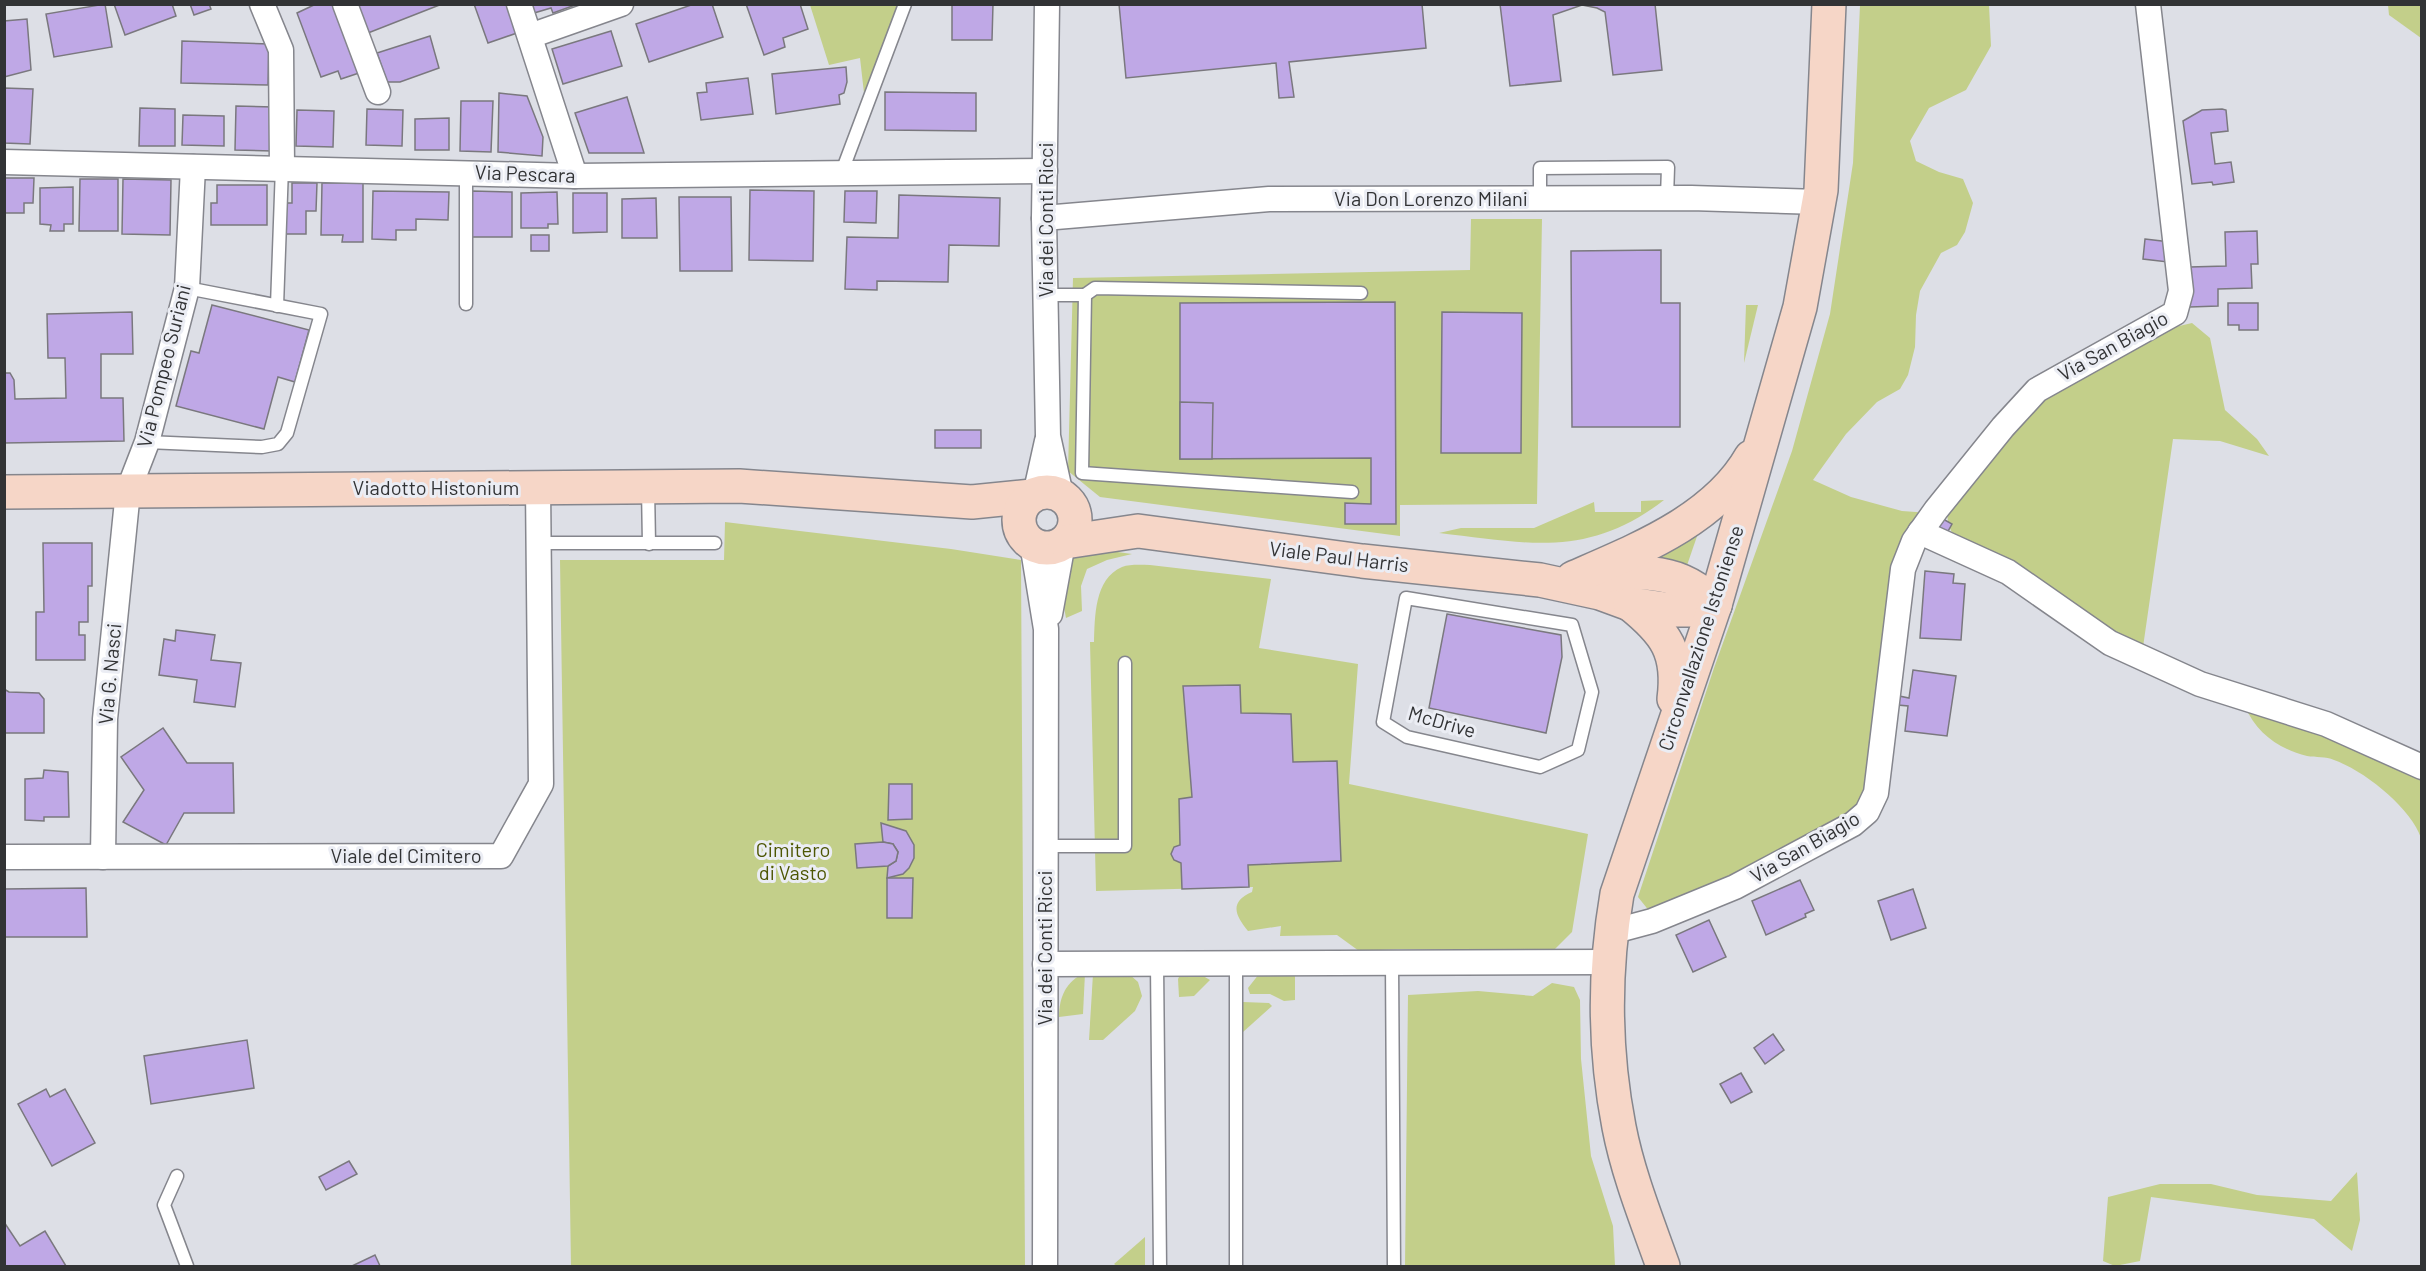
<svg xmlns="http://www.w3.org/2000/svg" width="2426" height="1271" viewBox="0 0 2426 1271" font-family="Barlow,sans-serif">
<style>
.green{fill:#c3cf8a}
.building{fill:#bfa8e6;stroke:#7a787e;stroke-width:1.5}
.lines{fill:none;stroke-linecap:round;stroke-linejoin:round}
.service-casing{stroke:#85868d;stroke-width:15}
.minor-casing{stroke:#85868d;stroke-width:27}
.secondary-casing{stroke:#85868d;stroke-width:36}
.service{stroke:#fff;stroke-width:12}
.minor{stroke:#fff;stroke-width:24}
.secondary{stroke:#f6d6c7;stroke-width:33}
.labels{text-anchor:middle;stroke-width:6;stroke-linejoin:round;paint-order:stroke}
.street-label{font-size:20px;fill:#323335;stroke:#ebedf4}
.park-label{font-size:20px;fill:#4d5603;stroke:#ebedf4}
</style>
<rect width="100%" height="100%" fill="#dddfe6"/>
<g class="green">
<path d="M810 5H898L864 93 860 58 829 65Z"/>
<path d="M1860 5H1989L1991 46 1966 90 1929 108 1910 141 1916 161 1939 172 1963 179 1973 203 1965 232 1957 245 1941 253 1920 291 1916 315 1915 347 1908 375 1900 389 1877 402 1846 434 1813 480 1851 497 1902 511 1930 513 1898 553 1873 773 1862 807 1777 856 1650 912 1638 897 1714 668 1792 451 1830 314 1853 163Z"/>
<path d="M2388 5H2421V38L2389 15Z"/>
<path d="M1471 219H1542L1537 504 1400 505V536L1100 497 1068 471 1073 278 1470 270Z"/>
<path d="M1746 305H1758L1744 363Z"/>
<path d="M2192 323 2210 338 2225 410 2257 439 2269 456 2220 441 2173 439 2142 654 1956 538C1950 531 1946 521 1948 511L2046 391 2175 327Z"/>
<path d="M1664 500C1588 559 1527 543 1439 533L1461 528H1534L1594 502 1595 512H1641V501Z"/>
<path d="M1704 516 1684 574 1634 563Z"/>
<path d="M725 522 951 549 1021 560 1025 1266H571L560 560H724Z"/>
<path d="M1096 549 1132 554 1107 560 1087 569 1081 586 1082 611 1066 618C1061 595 1063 577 1074 556Z"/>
<path d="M1150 565 1271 579 1259 648 1358 664 1349 784 1588 834 1572 932 1554 950 1398 949 1359 951 1337 935 1280 936 1281 926 1248 931C1235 915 1229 902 1252 892L1253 887 1096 891 1090 642H1094C1095 617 1094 579 1122 567 1130 564 1141 565 1150 565Z"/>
<path d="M2245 706 2421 757V838C2411 808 2365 771 2334 760 2326 756 2316 758 2307 756 2279 749 2256 733 2245 706Z"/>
<path d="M1085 973 1083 1014 1059 1017C1059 997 1066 981 1085 973Z"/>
<path d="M1181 973H1198L1210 980 1194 996 1179 997 1178 979Z"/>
<path d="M1093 974H1129L1138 982 1142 996 1135 1011 1103 1040H1089Z"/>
<path d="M1259 974 1295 976V1000L1284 1001 1270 994H1250L1248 988Z"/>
<path d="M1552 983 1574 987 1580 1000 1581 1059 1591 1156 1613 1226 1615 1266H1405L1408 995 1478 991 1533 996Z"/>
<path d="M1243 1002 1269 1003 1272 1006 1243 1032Z"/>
<path d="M2357 1172 2360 1220 2352 1251 2314 1219 2151 1197 2140 1261 2115 1266 2103 1261 2108 1197 2160 1184H2211L2257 1195 2331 1201Z"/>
<path d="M1145 1237V1266H1117L1114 1264Z"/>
</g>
<g class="building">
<path d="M105 4 112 47 54 57 46 14Z"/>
<path d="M114 4H172L176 16 125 35Z"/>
<path d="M190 4H209L211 9 194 15Z"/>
<path d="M316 4H337L362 72 341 79 338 71 321 77 297 13Z"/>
<path d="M357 4H442L368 33Z"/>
<path d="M474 4H507L517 33 488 43Z"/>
<path d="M531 4H578L553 13 551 8 534 13Z"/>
<path d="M694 4H712L723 37 649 62 636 24Z"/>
<path d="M746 4H800L808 29 783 38 785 47 764 55Z"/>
<path d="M952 4H993L992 40H952Z"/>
<path d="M1119 4H1422L1426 48 1289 62 1294 97 1279 98 1276 63 1126 78Z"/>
<path d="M1500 4H1655L1662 70 1613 75 1605 12 1597 8 1582 5 1553 15 1561 81 1510 86Z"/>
<path d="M27 19 31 70 4 77V21Z"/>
<path d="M611 31 622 66 563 84 552 49Z"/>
<path d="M430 36 439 68 400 82H387L377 53Z"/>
<path d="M182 41 269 44 268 85 181 83Z"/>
<path d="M846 67 847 82 844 93 839 95 840 104 776 114 772 74Z"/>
<path d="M748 78 753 114 701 120 697 93 707 92 706 83Z"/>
<path d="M4 88 33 89 30 144 4 143Z"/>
<path d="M885 92 976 93V131L885 130Z"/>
<path d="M499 93 527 96 543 137 542 156 498 152Z"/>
<path d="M627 97 644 153H589L575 113Z"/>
<path d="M461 101H493L491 152 460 151Z"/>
<path d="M236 106 273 107 272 151 235 150Z"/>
<path d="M140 108 175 109V146H139Z"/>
<path d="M367 109 403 110 402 146 366 145Z"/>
<path d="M2222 109 2226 110 2228 131 2211 133 2215 164 2231 162 2234 182 2213 185 2212 182 2192 184 2183 121 2202 110Z"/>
<path d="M297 110 334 111 333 147 296 146Z"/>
<path d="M183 115 224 116V146L182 145Z"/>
<path d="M449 118V150H415V119Z"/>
<path d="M4 178H34L33 203H24V213H4Z"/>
<path d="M80 179H118V231H79Z"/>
<path d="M123 179 171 180 170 235 122 234Z"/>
<path d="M292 183H317L316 211H306V234H286V203H292Z"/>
<path d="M322 183H363V242H342L343 235H321Z"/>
<path d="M217 185H267V225H211V203H217Z"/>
<path d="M73 187V224H64V231H50L51 225 40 224V188Z"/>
<path d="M750 190 814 191 813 261 749 260Z"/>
<path d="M373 191 449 192 448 220 416 219V230H396V240L372 239Z"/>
<path d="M472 191 512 192V237H471Z"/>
<path d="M845 191H877L876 223 844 222Z"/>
<path d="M557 192 558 224H548V228H521V193Z"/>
<path d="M573 193H607V232L573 233Z"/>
<path d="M899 195 1000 198 999 246 949 245 948 282 877 281V290L845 289 847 237 898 238Z"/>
<path d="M679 197H731L732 271H680Z"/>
<path d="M656 198 657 238H622V199Z"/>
<path d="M2257 231 2258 264H2251L2252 288 2218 289V306L2190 307V267L2226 266 2225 232Z"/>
<rect x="531" y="235" width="18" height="16"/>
<path d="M2145 239 2170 242 2168 262 2143 259Z"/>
<path d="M1661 250V303H1680V427H1572L1571 251Z"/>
<path d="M1395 302 1396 524H1345V503L1371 504V458L1180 459V303Z"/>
<path d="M2228 303H2258V330H2239V325H2228Z"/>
<path d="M212 305 309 330 295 382 278 377 264 429 176 406 191 351 199 353Z"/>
<path d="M132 312 133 354H101V398H123L124 441 4 443V373H10L14 380 15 399 66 398 65 358H48L47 314Z"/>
<path d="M1442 312 1522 313 1521 453H1441Z"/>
<path d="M1180 402 1213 403 1212 459H1180Z"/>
<rect x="935" y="430" width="46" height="18"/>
<path d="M1936 515 1952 524 1947 533 1931 523Z"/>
<path d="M43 543H92V586H88V622H79V635H85V660H36V612H44Z"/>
<path d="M1925 571 1954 574 1953 583 1965 584 1961 640 1920 638Z"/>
<path d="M1447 614 1561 635 1562 657 1546 733 1429 708Z"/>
<path d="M176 630 215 635 211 660 241 663 235 707 194 702 197 680 159 675 164 639 175 641Z"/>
<path d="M1913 670 1956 676 1947 736 1905 731 1908 706 1898 705 1899 696 1909 698Z"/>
<path d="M1240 685 1241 713 1291 714 1293 762 1337 761 1341 861 1248 865 1249 887 1182 889 1181 863 1174 860 1171 854 1174 847 1180 845 1179 799 1192 797 1183 686Z"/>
<path d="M4 689 9 692 39 693 44 699V733H4Z"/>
<path d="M163 728 187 763H233L234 813H184L166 845 123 822 144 790 121 757Z"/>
<path d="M44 770 68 772 69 817H44V821L25 820V779L43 778Z"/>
<path d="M889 784H912V819L888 820Z"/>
<path d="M881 823 906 831 914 845V858L909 868 903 874 887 878 888 866 896 861 898 852 893 844 883 842Z"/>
<path d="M883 842 893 844 898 852 896 861 888 866 857 868 855 844Z"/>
<path d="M887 878H913L912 918H887Z"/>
<path d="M1800 880 1814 910 1805 914 1806 917 1766 935 1752 901Z"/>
<path d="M86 888 87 937H4V889Z"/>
<path d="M1913 889 1926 928 1891 940 1878 901Z"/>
<path d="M1709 920 1726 957 1693 972 1676 935Z"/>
<path d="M1773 1034 1784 1050 1765 1064 1754 1048Z"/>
<path d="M247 1040 254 1088 151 1104 144 1056Z"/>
<path d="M1741 1073 1752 1092 1731 1103 1720 1084Z"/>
<path d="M46 1089 50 1097 65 1089 95 1143 52 1166 18 1104Z"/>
<path d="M349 1161 357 1174 326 1190 319 1177Z"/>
<path d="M4 1222 20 1246 45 1231 66 1266H4Z"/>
<path d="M375 1255 380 1266H352Z"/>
</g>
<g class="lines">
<g class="service-casing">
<g id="service">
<path d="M466 172V304"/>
<path d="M841 174 905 4"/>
<path d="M1540 199V168L1668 167 1667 198"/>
<path d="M1046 295H1085L1082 473 1352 492"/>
<path d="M1085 295 1095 288 1361 293"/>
<path d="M277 306 282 167"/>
<path d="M147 442 262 447 278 444 287 433 321 314 187 288"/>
<path d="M648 488 649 544"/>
<path d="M538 543H715"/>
<path d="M1406 598 1572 625 1592 692 1578 750 1540 767 1407 737 1383 722Z"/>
<path d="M1046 846H1125V663"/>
<path d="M1236 963V1266"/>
<path d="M1392 963 1394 1266"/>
<path d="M1157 964 1160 1266"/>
<path d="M177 1176 164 1205 187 1266"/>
</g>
</g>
<g class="minor-casing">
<g id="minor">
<path d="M262 4 281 50 282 167"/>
<path d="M345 4 378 92"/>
<path d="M519 4 575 176"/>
<path d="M1047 4 1044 218 1048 436 1061 495"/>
<path d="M530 36 621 4"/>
<path d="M4 162 575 176 1045 171"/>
<path d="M1044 218 1269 199 1691 198 1819 202"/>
<path d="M1035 495 1047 441"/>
<path d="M1920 532 2008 572 2110 643 2200 684 2326 724 2422 767"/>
<path d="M1032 543 1046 629 1045 1266"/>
<path d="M1050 614 1063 543"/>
<path d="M4 857 501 856 541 784 538 487"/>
<path d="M103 857 105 719 128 491 147 442 187 288 193 167"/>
<path d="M1611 932 1652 921 1735 887 1853 824 1867 812 1876 793 1903 569 1914 541 1936 510 2003 427 2037 390 2175 313 2181 291 2148 4"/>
<path d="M1045 964 1608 962"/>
</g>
</g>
<g class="secondary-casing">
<g id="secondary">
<path d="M4 492 739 486 972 502 1032 496"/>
<circle cx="1047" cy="520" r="28"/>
<path d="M1065 542 1138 531 1362 561 1540 580 1600 593 1630 604 1672 610H1692L1715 605"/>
<path d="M1595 576C1642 571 1681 568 1715 605"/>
<path d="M1573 578C1637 550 1715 520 1751 457"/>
<path d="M1630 604C1666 633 1680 652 1674 699"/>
<path d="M1663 1266C1647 1221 1628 1174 1619 1127 1604 1050 1604 970 1617 894L1715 605 1800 307 1821 190 1829 4"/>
</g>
</g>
<use href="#service" class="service"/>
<use href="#minor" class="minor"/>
<use href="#secondary" class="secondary"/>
</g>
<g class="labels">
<g class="street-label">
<text transform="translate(525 174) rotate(2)" y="7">Via Pescara</text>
<text x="1431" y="206">Via Don Lorenzo Milani</text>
<text transform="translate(1046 220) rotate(-90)" y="7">Via dei Conti Ricci</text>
<text transform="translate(2113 346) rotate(-29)" y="7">Via San Biagio</text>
<text transform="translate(164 366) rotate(-76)" y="7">Via Pompeo Suriani</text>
<text x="436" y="495">Viadotto Histonium</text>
<text transform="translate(1339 557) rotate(7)" y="7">Viale Paul Harris</text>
<text transform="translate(1701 638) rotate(-72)" y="7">Circonvallazione Istoniense</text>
<text transform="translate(110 674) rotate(-85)" y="7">Via G. Nasci</text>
<text transform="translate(1442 722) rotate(16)" y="7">McDrive</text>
<text transform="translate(1805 847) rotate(-30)" y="7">Via San Biagio</text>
<text x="406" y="863">Viale del Cimitero</text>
<text transform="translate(1045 948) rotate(-90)" y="7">Via dei Conti Ricci</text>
</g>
<g class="park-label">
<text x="793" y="857">Cimitero<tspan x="793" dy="23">di Vasto</tspan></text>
</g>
</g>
<rect width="2426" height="1271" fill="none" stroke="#323335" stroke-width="12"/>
</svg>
